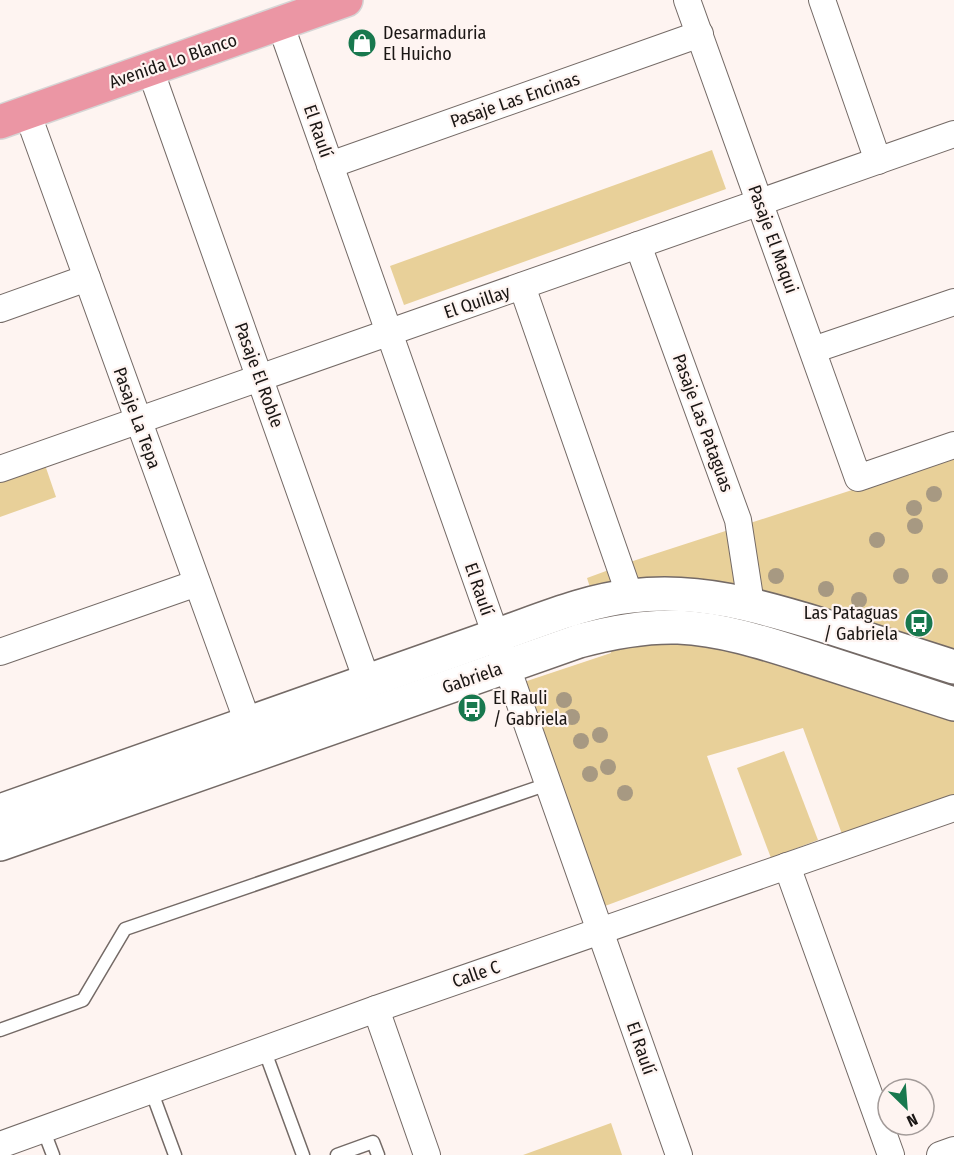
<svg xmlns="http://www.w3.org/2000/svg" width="954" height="1155" viewBox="0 0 954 1155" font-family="'Fira Sans Condensed',sans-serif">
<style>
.green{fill:#e8d099}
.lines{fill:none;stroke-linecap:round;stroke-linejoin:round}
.lane-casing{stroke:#746a66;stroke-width:15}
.street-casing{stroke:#746a66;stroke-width:28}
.secondary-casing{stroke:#746a66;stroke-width:36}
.primary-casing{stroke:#d6d5d5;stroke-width:36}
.lane{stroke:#fff;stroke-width:12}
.street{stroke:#fff;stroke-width:26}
.secondary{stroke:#fff;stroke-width:33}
.primary{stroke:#eb96a4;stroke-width:33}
.tree{fill:#a79982}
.labels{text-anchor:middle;stroke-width:4.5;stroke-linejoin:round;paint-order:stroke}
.poi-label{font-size:18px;fill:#1a1614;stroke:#fef4f1;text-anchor:start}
.street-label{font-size:18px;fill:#1a1614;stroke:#fef4f1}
</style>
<rect width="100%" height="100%" fill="#fef4f1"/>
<g class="green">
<path d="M712 150 726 189 404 305 390 266Z"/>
<path d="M954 457V797L842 834 803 728 707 756 742 855 605 906 524 682 611 653 587 578 636 560Z"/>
<path d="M43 459 56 497 0 517V474Z"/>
<path d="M784 751 818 840 771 858 737 768Z"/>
<path d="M611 1123 622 1155H523Z"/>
</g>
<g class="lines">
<g class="lane-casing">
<g id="lane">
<path d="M0 1030 83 1000 125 929 548 784"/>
<path d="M264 1049 303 1155"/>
<path d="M151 1090 175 1155"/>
<path d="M43 1129 53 1155"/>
<path d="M337 1155 373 1142 378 1155"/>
</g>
</g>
<g class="street-casing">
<g id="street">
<path d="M687 0 858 478 954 445"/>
<path d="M822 0 878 161"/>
<path d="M280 23 679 1155"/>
<path d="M150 69 367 681"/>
<path d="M27 112 248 723"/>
<path d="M330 165 700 34"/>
<path d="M638 245 738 520 751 604"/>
<path d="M522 286 630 596"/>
<path d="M0 309 87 278"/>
<path d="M813 350 954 302"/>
<path d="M0 469 954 134"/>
<path d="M0 652 197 583"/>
<path d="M787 866 891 1155"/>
<path d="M376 1009 427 1155"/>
<path d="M0 1145 376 1009 954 808"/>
<path d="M940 1155 954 1150"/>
</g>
</g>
<g class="secondary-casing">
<g id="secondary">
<path d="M0 811 495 636C539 621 584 601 631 596 701 587 766 608 832 628 873 641 913 654 954 667"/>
<path d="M0 844 579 641C612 632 644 626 678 627 725 629 771 645 815 659 861 674 908 689 954 704"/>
</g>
</g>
<g class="primary-casing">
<path id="primary" d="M0 122 346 0"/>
</g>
<use href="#lane" class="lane"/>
<use href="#street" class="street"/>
<use href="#secondary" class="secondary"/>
<use href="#primary" class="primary"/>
</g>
<g class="tree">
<circle cx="934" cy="494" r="8"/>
<circle cx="914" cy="508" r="8"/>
<circle cx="915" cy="526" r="8"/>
<circle cx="877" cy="540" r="8"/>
<circle cx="776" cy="576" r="8"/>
<circle cx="901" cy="576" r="8"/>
<circle cx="940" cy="576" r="8"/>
<circle cx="826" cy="589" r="8"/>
<circle cx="859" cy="600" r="8"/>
<circle cx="564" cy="700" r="8"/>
<circle cx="572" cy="717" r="8"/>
<circle cx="600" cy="735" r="8"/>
<circle cx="581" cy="741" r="8"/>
<circle cx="608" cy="767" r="8"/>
<circle cx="590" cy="774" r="8"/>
<circle cx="625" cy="793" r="8"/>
</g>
<defs>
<g id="shop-disc" transform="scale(1.5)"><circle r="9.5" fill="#18784e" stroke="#fef4f1"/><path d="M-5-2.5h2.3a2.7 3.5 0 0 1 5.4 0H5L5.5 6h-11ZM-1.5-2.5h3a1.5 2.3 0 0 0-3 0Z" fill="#fff"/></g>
<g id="bus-disc" transform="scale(1.5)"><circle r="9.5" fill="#18784e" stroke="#fef4f1"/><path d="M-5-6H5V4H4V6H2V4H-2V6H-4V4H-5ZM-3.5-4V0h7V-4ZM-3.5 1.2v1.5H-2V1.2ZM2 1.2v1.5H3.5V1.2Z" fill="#fff"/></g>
</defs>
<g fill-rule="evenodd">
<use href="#shop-disc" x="362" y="43"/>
<use href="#bus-disc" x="919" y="623"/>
<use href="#bus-disc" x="472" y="708"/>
</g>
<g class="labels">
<g class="poi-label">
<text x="383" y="39">Desarmaduria<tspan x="383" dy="21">El Huicho</tspan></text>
<text x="898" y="619" text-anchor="end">Las Pataguas<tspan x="898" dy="21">/ Gabriela</tspan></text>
<text x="493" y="704">El Rauli<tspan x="493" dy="21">/ Gabriela</tspan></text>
</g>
<g class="street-label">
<text transform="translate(173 61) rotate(-19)" y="6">Avenida Lo Blanco</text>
<text transform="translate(515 100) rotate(-19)" y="6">Pasaje Las Encinas</text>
<text transform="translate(318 131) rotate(71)" y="6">El Raulí</text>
<text transform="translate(773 239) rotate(70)" y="6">Pasaje El Maqui</text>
<text transform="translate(477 302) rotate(-19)" y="6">El Quillay</text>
<text transform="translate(259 375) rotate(70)" y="6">Pasaje El Roble</text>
<text transform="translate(137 418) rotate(70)" y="6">Pasaje La Tepa</text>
<text transform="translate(703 423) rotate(70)" y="6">Pasaje Las Pataguas</text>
<text transform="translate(479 589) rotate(71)" y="6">El Raulí</text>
<text transform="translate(472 678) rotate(-19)" y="6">Gabriela</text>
<text transform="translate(476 974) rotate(-19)" y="6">Calle C</text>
<text transform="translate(641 1048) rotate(71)" y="6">El Raulí</text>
</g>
</g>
<g transform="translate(906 1107) rotate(155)"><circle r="28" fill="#fef4f1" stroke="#a39b99" stroke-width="1.5"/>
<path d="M0-4.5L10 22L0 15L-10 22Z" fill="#18784e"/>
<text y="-9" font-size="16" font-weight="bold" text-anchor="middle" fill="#1a1614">N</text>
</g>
</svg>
